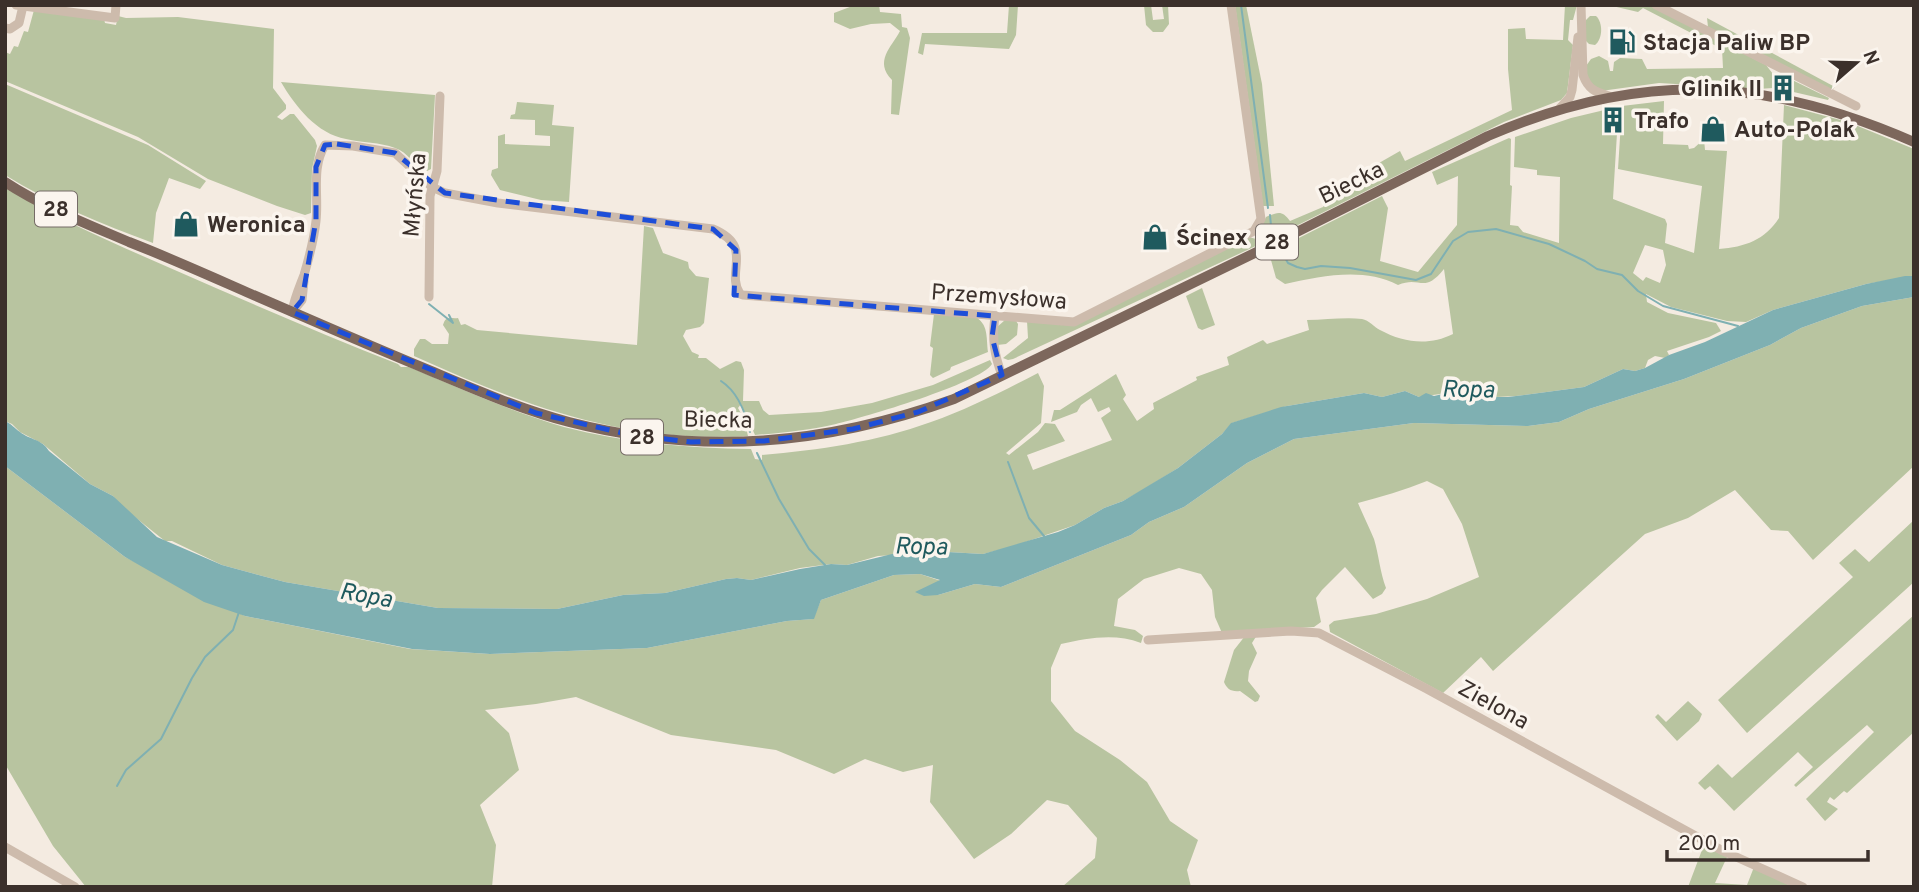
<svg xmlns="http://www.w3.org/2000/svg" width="1919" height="892" viewBox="0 0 1919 892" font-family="Overpass,sans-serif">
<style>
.green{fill:#b8c4a0;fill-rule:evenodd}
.water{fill:#7fb0b2}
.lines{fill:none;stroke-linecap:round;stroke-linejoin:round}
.stream{stroke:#7fb0b2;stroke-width:2}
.minor{stroke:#cdbbac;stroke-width:9}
.major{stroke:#7d675c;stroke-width:10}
.marked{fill:none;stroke:#1d4ed8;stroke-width:5;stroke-dasharray:14 9;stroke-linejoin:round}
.labels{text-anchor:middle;stroke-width:7;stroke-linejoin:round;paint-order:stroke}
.shield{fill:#fbf5ee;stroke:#756b66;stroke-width:2}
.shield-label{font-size:21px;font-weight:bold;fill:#3b302b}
.poi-label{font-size:23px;font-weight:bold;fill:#3b302b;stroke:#fbf5ee;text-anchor:start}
.street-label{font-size:23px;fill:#3b302b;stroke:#fbf5ee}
.water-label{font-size:24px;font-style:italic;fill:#1f5a5e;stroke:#fbf5ee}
</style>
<rect width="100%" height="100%" fill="#f4ebe1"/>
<g class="green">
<path d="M855 5H879L880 12 901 14 902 27 907 28 910 38 899 115 891 114 892 80C874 61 891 48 900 31L890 23 871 24 850 29 834 22V13Z"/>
<path d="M1009 5H1018L1016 35 1009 49 925 44 923 55 918 53 922 33H1007Z"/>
<path d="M1144 5H1151L1153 20 1164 19 1162 5H1168L1169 24 1163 32H1153L1146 25Z"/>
<path d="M1235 5H1246L1262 84 1274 206H1263Z"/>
<path d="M1565 5H1577L1573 20H1570L1568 40 1573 45 1567 93 1561 100 1504 122 1280 234 1278 231 1271 236 1270 234 1266 235 1263 223 1266 217C1278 212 1282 210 1290 221L1323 207 1330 191 1400 151 1405 161 1512 110 1508 69V29L1525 28 1526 39 1563 40Z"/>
<path d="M1608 5H1650L1766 65 1773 74V88L1758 89 1659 83 1601 91 1588 82 1586 66 1591 59 1599 56 1608 61 1610 71H1613L1614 62 1620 58 1642 59 1647 69 1723 68 1722 49 1643 8 1638 12Z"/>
<path d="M34 10 104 19 105 23 116 25 118 16 126 18 178 17 274 29 273 88 286 105V109L277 117 282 120 290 114H294L315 140 317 146 312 169 311 213 305 215 277 206 208 179 138 137 5 81V52L10 54 14 46 18 47 24 31 28 32Z"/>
<path d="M1590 16H1596C1603 22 1603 39 1595 45L1589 44 1585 40 1586 20Z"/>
<path d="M1707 18 1835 87 1833 89 1831 90 1708 27Z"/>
<path d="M1782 75 1829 98 1828 100 1785 90V87L1779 86Z"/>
<path d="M281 82 435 95 431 169 425 172C414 166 408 152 395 148 380 142 362 143 346 139 317 134 295 106 281 82Z"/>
<path d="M5 84 148 145 206 181 200 189 169 178 156 213 153 243C102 224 52 204 5 175Z"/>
<path d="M1664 101 1663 144 1688 145 1689 149 1694 148 1704 139 1705 150 1727 151 1719 249C1745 247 1765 240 1779 218L1784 105 1848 122 1914 149V276L1866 284 1773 310 1746 322 1727 321 1671 307 1646 294 1647 302 1668 313 1716 323 1721 331 1709 337 1667 351 1669 355 1665 358 1655 356 1648 360 1645 368 1635 371 1623 369 1584 387 1516 396 1496 397 1484 393 1461 396 1447 393 1419 397 1405 391 1382 397 1364 393 1287 406 1232 423 1222 434 1178 468 1143 490 1123 501 1104 508 1075 525 1011 547 983 554 948 552 878 556 847 565 831 564 800 568 751 580 737 578 726 579 665 593 623 595 557 609 438 608 285 582 222 565 172 541H165L121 506 113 496 90 484 43 444 20 432 12 424 5 421V187C60 221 118 245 177 271 250 303 324 335 398 364L401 367H409C460 388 511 412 564 427 625 443 688 448 751 449L755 459 762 460V455C819 450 876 442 931 422 968 409 1003 391 1038 373L1044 386 1041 423 1006 453 1009 455 1038 432 1045 423 1055 424 1065 441 1027 455 1033 470 1112 440 1101 418 1111 411 1109 407 1098 412 1091 398 1081 405 1077 412 1051 422 1054 410H1060L1116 374 1126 395 1123 399 1137 421 1154 409 1153 403 1197 380 1196 377 1229 365 1227 357 1263 340 1267 344 1309 330 1307 320C1325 320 1345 317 1362 319 1369 320 1374 327 1380 330 1404 343 1429 346 1453 334L1444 269C1423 295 1421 275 1398 285 1363 267 1322 276 1285 284L1276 278 1269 253 1382 196 1388 208 1380 261 1418 272 1457 225 1458 176 1437 185 1432 172 1509 138 1511 139 1510 185 1512 186 1510 225 1518 226 1523 232 1559 243 1560 177 1537 175V170L1514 167 1515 137 1571 118 1617 107V133L1613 199 1665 219 1667 224 1665 243 1694 253 1702 186 1618 169 1622 106ZM1645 245 1663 250 1666 265 1660 283 1646 277 1643 281 1633 273Z"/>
<path d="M517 102 554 105 552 125 574 127 569 202 541 200 500 190 491 175 492 170 498 168V136L505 134V144L550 146V136L535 135V120L510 119 511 115 515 114Z"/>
<path d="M644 226 653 228 663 253 688 262 689 268 696 276 709 278 704 323 700 327 686 330 683 336 692 352 699 355 698 358H706L720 369 736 361 741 362 744 370 743 401H759L763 410 769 415 821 412 872 403 933 385 990 360 992 364C981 383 862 418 836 424 810 430 782 433 755 435L741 404 738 408 744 419 748 436C625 443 524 406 414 356V349L420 339H425L432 344H448L449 334 443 325C446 315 450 319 458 318L461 325 465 324 477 330 637 345Z"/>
<path d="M1249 237 1256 239 1258 245 1013 359 1008 360 1003 358 1028 338 1027 321 1071 324Z"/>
<path d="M1202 288 1215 325 1202 330 1198 328 1186 296Z"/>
<path d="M1914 297V466L1813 560 1788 531 1771 530 1735 490 1688 518 1645 534 1493 671 1481 657 1443 693 1330 632 1329 625 1334 621 1376 614 1427 599 1479 577 1462 524 1443 489 1427 481C1404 490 1381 497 1358 503 1363 515 1369 527 1374 539 1379 556 1380 572 1386 588L1382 594 1373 599 1345 567 1322 590 1316 598 1321 622 1314 627 1222 633 1215 617 1212 590 1201 574 1179 568 1144 579 1118 599 1114 626 1135 630 1143 636 1141 643C1115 633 1088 638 1061 644L1051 668V701L1075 731 1120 760 1147 782 1170 821 1198 840 1187 870 1191 887H1062L1095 858 1097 838 1068 805 1047 800 1011 834 974 859 930 802 933 765 903 772 865 759 834 774 776 750 671 735 576 697 536 704 485 710 509 733 519 770 480 805 496 845 492 887H86L53 846 5 764V466L125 557 245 616 410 649 490 654 647 648 787 621 813 619 821 600 894 575 920 574 941 581 931 586 938 595 975 584 1001 587 1131 535 1149 522 1184 507 1247 463 1294 439 1414 423 1528 426 1559 422 1589 409 1684 379 1770 345 1801 328 1862 306Z"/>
<path d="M934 314 974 316C989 324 986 337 988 352L951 367 950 370 933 378 930 375 933 348 930 346Z"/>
<path d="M1005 320 1016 321 1018 324 1017 335 1006 344 997 345 996 328Z"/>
<path d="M1914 520V582L1747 733 1718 700 1853 577 1839 563 1855 549 1869 562Z"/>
<path d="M1914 615V732L1847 793 1844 791 1834 800 1830 797 1827 802 1838 809 1825 821 1806 799 1874 732 1867 725 1796 787 1794 785 1813 767 1798 752 1734 811 1710 786 1705 790 1698 783 1718 764 1732 778Z"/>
<path d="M1257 635 1252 643 1257 653 1249 671 1248 681 1260 696 1258 701 1255 702 1240 691C1231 692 1227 689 1224 682L1234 650 1245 636Z"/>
<path d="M1688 701 1702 714 1699 721 1677 741 1655 717 1658 714 1666 722Z"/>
<path d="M1705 842 1728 855 1715 883 1747 885 1754 867 1793 887H1688Z"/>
</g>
<path class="water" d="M1905 276H1914V297L1862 306 1801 328 1770 345 1684 379 1589 409 1559 422 1528 426 1414 423 1294 439 1247 463 1184 507 1149 522 1131 535 1001 587 975 584 938 595 924 596 915 592 940 580 920 574 894 575 821 600 814 619 787 621 647 648 490 654 412 649 245 616 204 602 125 557 5 466V421C12 424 14 428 20 432 30 440 42 439 49 451L90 484 113 496 157 537 222 565 285 582 438 608 557 609 623 595 665 593 726 579 737 578 751 580 800 569 831 564 847 565 892 554 921 555 948 552 983 554 1058 532 1075 525 1104 508 1123 501 1178 468 1222 434 1231 423 1281 407 1364 393 1382 397 1405 391 1419 397 1426 393 1434 396 1447 393 1461 396 1484 393 1496 397H1508L1584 387 1623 369 1635 371 1645 368 1669 355 1705 342 1773 310 1866 284Z"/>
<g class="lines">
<g class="stream">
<path d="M1241 5 1268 208"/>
<path d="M1270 215 1272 236"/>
<path d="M1280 249 1288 263 1297 267 1305 269 1321 266 1350 268 1416 280 1431 274 1453 241 1468 232 1496 229 1549 244 1585 261 1597 269 1622 275 1638 291 1663 306 1738 326"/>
<path d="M429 304 453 323 449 315"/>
<path d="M721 381C738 392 746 414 750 432"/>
<path d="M757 453 779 499 809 549 825 565"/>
<path d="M1008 462 1029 518 1044 536"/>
<path d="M117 786 126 770 161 739 192 678 205 657 233 630 239 612"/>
</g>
<g class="minor">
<path d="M16 5 115 18 116 5"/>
<path d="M1581 5 1583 75C1588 89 1595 92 1609 96"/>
<path d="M1656 5 1856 106"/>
<path d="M5 28 10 29 19 23 23 6"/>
<path d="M1560 108 1570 97 1572 90 1578 37"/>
<path d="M429 297 430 196 437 171 440 96"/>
<path d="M292 312C294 299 299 288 304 275 309 258 314 239 316 221 319 195 311 168 325 145L353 146 395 153 432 187 445 193 498 203 713 229C755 247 725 271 740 294L743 295 1074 322 1254 231 1261 219 1231 5"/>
<path d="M292 312 302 300 304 281"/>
<path d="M995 316C992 338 994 355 1002 375"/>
<path d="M1148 640 1291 631 1319 633 1427 689 1723 851 1803 887"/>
<path d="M5 847 75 887"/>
</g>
<path class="major" d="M5 182C43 207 87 224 129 242 170 258 210 276 251 294 311 320 370 346 431 371 476 390 522 410 569 422 702 456 826 445 954 399L1265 248 1488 136C1640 70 1764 76 1914 142"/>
</g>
<path class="marked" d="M337 144 395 153 445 193 713 229 736 250 734 295 995 316 992 337 1002 375 918 412 853 429 764 441 691 442 631 435 536 413 292 312 302 300 316 220V167L325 145Z"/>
<defs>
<g id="fuel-bare" transform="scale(2.1)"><path d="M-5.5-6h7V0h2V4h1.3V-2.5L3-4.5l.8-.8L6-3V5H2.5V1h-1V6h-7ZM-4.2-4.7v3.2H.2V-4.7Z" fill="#1f5a5e" stroke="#fbf5ee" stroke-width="2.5" paint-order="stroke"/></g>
<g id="building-bare" transform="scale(2.1)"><path d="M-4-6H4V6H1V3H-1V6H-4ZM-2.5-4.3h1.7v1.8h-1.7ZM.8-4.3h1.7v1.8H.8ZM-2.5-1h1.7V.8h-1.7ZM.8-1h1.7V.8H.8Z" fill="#1f5a5e" stroke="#fbf5ee" stroke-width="2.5" paint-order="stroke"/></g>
<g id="shop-bare" transform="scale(2.1)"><path d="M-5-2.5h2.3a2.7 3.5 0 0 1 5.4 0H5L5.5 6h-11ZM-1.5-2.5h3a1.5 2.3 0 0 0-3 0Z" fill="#1f5a5e" stroke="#fbf5ee" stroke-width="2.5" paint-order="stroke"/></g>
</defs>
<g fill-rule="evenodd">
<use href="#fuel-bare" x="1622" y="42"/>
<use href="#building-bare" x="1783" y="88"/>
<use href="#building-bare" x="1613" y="120"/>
<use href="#shop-bare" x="1713" y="129"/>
<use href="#shop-bare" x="186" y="224"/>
<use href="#shop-bare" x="1155" y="237"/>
</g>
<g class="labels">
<g class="shield">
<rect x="35" y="191.5" width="42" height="35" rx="5"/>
<rect x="1256" y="224.5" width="42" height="35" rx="5"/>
<rect x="621" y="419.5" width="42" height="35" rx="5"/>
</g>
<g class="shield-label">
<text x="56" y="216">28</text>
<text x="1277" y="249">28</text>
<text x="642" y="444">28</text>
</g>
<g class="poi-label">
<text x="1643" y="50">Stacja Paliw BP</text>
<text x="1762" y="96" text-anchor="end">Glinik II</text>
<text x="1634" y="128">Trafo</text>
<text x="1734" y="137">Auto-Polak</text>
<text x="207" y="232">Weronica</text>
<text x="1176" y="245">Ścinex</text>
</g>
<g class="street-label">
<text transform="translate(1351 182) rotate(-26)" y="8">Biecka</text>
<text transform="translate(414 195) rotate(-85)" y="8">Młyńska</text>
<text transform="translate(999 296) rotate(4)" y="8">Przemysłowa</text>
<text transform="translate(718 419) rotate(1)" y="8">Biecka</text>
<text transform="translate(1494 704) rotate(29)" y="8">Zielona</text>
</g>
<g class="water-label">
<text transform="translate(1468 389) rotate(1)" y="8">Ropa</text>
<text transform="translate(921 546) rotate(1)" y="8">Ropa</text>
<text transform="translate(366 595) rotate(10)" y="8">Ropa</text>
</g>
</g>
<rect width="1919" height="892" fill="none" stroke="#3b302b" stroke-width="14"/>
<g transform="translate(1856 63) rotate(70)" stroke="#fbf5ee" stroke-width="5" paint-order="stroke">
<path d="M0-5L12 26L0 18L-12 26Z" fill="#3b302b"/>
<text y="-10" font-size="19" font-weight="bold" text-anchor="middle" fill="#3b302b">N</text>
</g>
<path d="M1667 850v10h201v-10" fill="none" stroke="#3b302b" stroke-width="3.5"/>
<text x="1678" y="850" font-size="21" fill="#3b302b" stroke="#fbf5ee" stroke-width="5" paint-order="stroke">200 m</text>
</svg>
